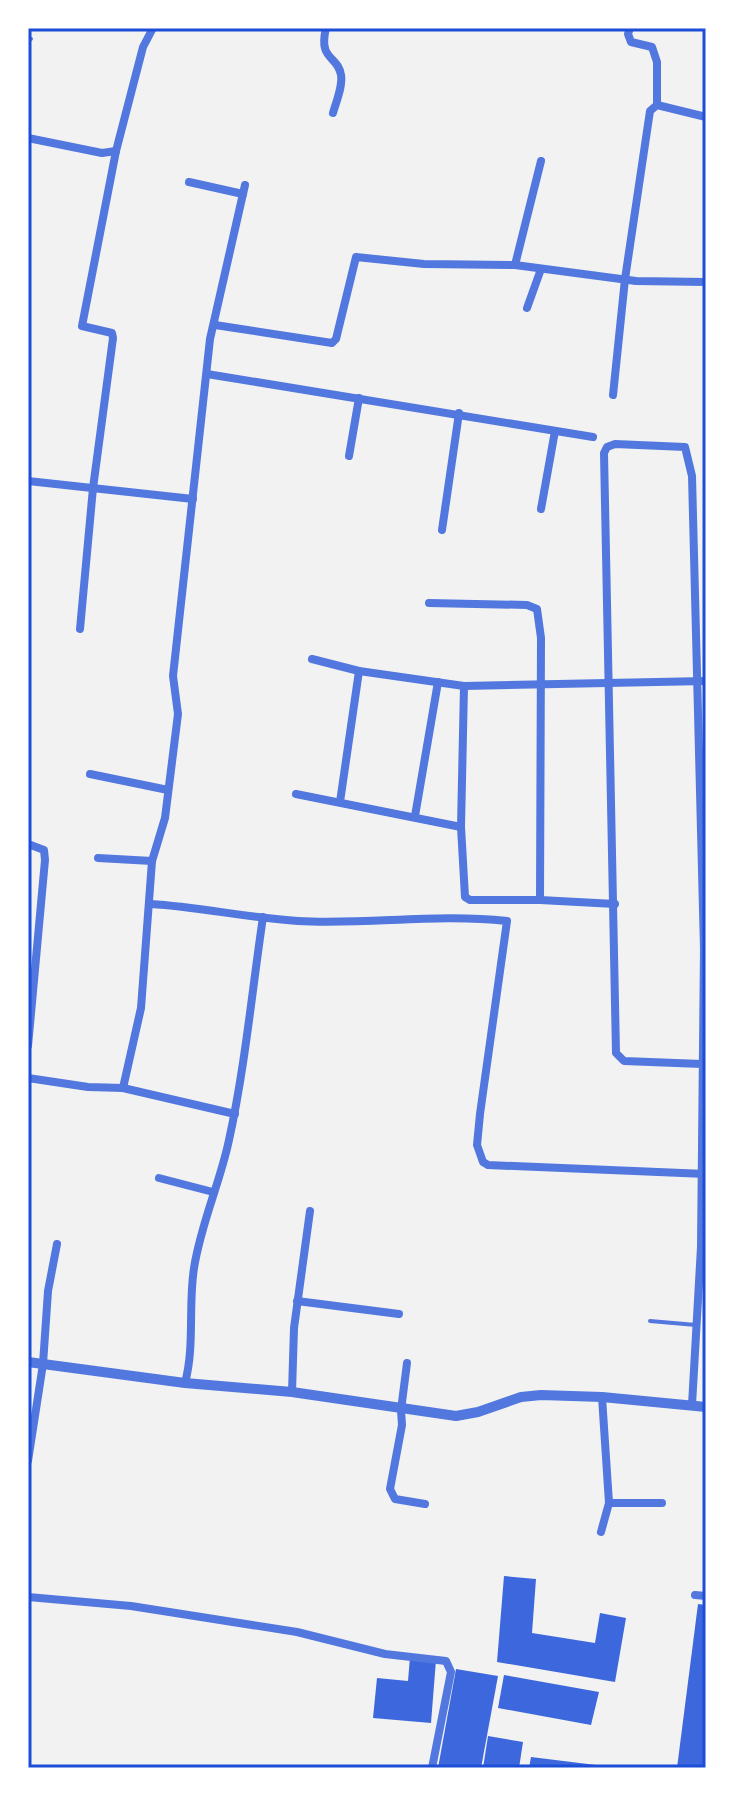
<svg xmlns="http://www.w3.org/2000/svg" width="734" height="1796" viewBox="0 0 734 1796" font-family="'Varela Round',sans-serif">
<style>
.building{fill:#3d67dc}
.lines{fill:none;stroke-linecap:round;stroke-linejoin:round}
.service{stroke:#5277de;stroke-width:4}
.minor{stroke:#5277de;stroke-width:8}
.tertiary{stroke:#5277de;stroke-width:10}
.neatline{fill:none;stroke:#1d4ed8;stroke-width:3}
</style>
<rect width="100%" height="100%" fill="#f2f2f2"/>
<g class="building">
<path d="M504 1576 536 1579 532 1633 595 1643 600 1613 626 1618 615 1682 497 1662Z"/>
<path d="M698 1604 706 1605V1768H677Z"/>
<path d="M410 1657 436 1660 431 1723 373 1718 377 1678 408 1681Z"/>
<path d="M456 1669 498 1676 481 1768H438Z"/>
<path d="M504 1675 599 1692 591 1725 498 1708Z"/>
<path d="M488 1736 523 1742 519 1768H483Z"/>
<path d="M531 1757 604 1766V1768H529Z"/>
</g>
<g class="lines">
<g class="service">
<path d="M28 40 31 39"/>
<path d="M650 1321 696 1325"/>
</g>
<g class="minor">
<path d="M326 28C318 61 338 55 341 75 343 86 336 102 333 113"/>
<path d="M630 28 628 34 631 42 652 47 657 62V105"/>
<path d="M28 138 102 153 116 151"/>
<path d="M189 182 243 194"/>
<path d="M515 265 541 161"/>
<path d="M527 308 541 269"/>
<path d="M215 325 332 343 336 339 356 257 424 264 515 265 636 281 706 282"/>
<path d="M207 374 593 437"/>
<path d="M613 395 625 279 650 111 657 105 706 117"/>
<path d="M349 456 359 398"/>
<path d="M28 481 193 499"/>
<path d="M541 509 555 431"/>
<path d="M442 530 459 413"/>
<path d="M429 603 527 605 537 609 541 638 540 900"/>
<path d="M80 629 93 488 113 338 112 333 82 326 116 151 143 47 153 28"/>
<path d="M312 659 359 671 464 686 706 681"/>
<path d="M464 686 461 827 465 897 470 900H540L615 904"/>
<path d="M90 774 168 790"/>
<path d="M296 794 461 827"/>
<path d="M340 802 359 671"/>
<path d="M415 816 438 682"/>
<path d="M28 844 44 850 45 860 28 1046"/>
<path d="M98 858 152 861"/>
<path d="M151 904C200 907 248 918 298 921 368 925 436 913 507 921L480 1114 477 1145 483 1162 488 1165 706 1174"/>
<path d="M28 1078 88 1087 123 1088 235 1114"/>
<path d="M123 1088 141 1008 152 861 165 818 178 714 173 676 210 339 245 185"/>
<path d="M159 1178 213 1192"/>
<path d="M297 1301 399 1314"/>
<path d="M407 1363 401 1410 402 1425 390 1489 395 1499 425 1504"/>
<path d="M185 1383C195 1345 188 1307 194 1268 201 1223 220 1183 229 1140 245 1067 252 991 263 917"/>
<path d="M292 1392 294 1328 310 1211"/>
<path d="M692 1405 701 1247 704 949 692 476 685 447 615 444 607 447 604 453 616 1053 624 1061 702 1064 706 1063"/>
<path d="M28 1461 43 1364 48 1291 57 1244"/>
<path d="M609 1503H662"/>
<path d="M601 1532 609 1503 602 1397"/>
<path d="M695 1595 706 1596"/>
<path d="M28 1597 131 1606 297 1632 385 1654 446 1661 451 1672 432 1768"/>
</g>
<path class="tertiary" d="M28 1362 185 1383 292 1392 456 1416 478 1412 521 1397 541 1395 602 1397 706 1407"/>
</g>
<rect width="734" height="1796" fill="none" stroke="#ffffff" stroke-width="60"/>
<rect x="30" y="30" width="674" height="1736" class="neatline"/>
</svg>
